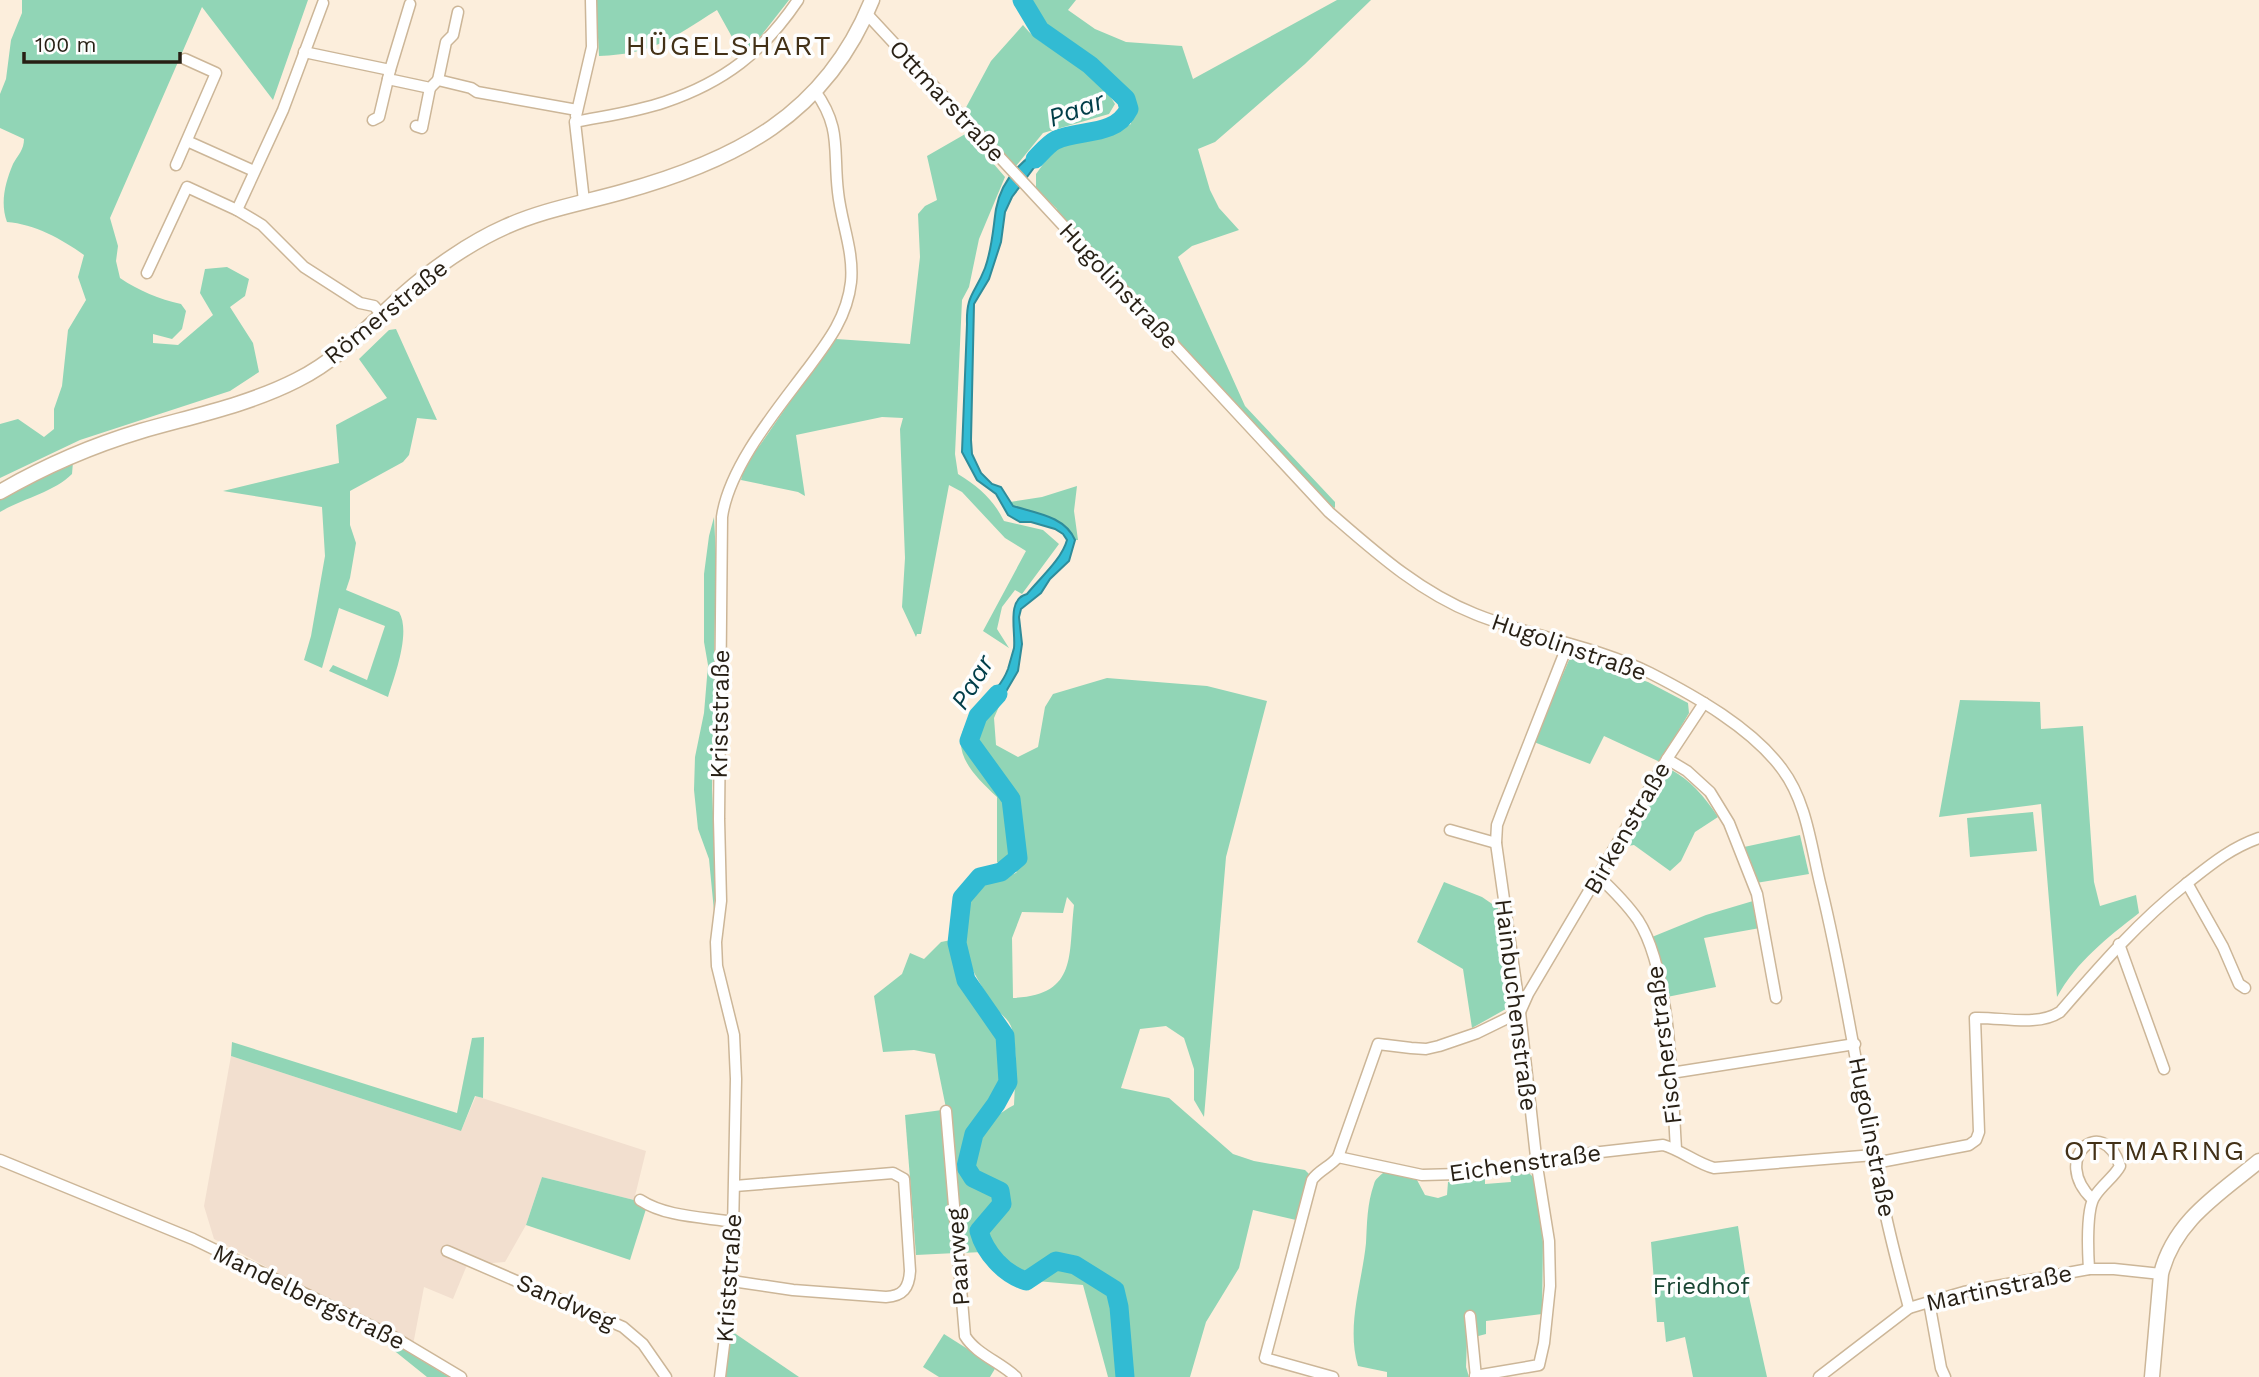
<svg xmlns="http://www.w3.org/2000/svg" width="2259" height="1377" viewBox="0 0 2259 1377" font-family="'Work Sans',sans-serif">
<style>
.industrial{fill:#f2dfcf}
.green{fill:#91d5b6;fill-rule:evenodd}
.water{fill:#32bbd3;stroke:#2f8c9a;stroke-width:2}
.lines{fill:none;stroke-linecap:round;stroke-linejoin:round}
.river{stroke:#32bbd3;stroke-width:19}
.street-casing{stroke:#ccb698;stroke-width:13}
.secondary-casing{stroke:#ccb698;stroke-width:17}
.street{stroke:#fff;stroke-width:10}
.secondary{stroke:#fff;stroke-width:14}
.labels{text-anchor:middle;stroke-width:7;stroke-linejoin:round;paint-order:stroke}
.street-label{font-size:24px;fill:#271f14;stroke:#fefefe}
.park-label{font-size:24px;fill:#194533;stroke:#fefefe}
.water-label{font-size:26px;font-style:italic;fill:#003d48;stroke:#fefefe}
.quarter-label{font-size:28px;letter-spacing:2px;fill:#433117;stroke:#fefefe}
</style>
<rect width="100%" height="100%" fill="#fceedc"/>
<path class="industrial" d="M231 1056 461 1131 476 1096 646 1151 634 1200 542 1177 526 1225 505 1262 467 1265 453 1299 424 1287 413 1345 214 1239 204 1206Z"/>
<g class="green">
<path d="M22 0H308L273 100 202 7 110 218 118 246 116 261 120 278C139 291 159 299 181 304L186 311 182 329 172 339 153 334V343L178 345 213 315 200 293 205 269 227 267 249 279 245 296 230 307 253 343 259 372 230 391 80 440 0 478V424L18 419 44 437 54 429V409L62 386 68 330 86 300 78 277 84 255C62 239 34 224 7 222 0 203 5 183 13 164 18 155 24 150 24 139L0 128V94L6 79 11 40 22 13Z"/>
<path d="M596 0H789L757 41 742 55 717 10C672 38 654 54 599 56Z"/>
<path d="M1032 0H1076L1068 10 1095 29 1126 42 1182 46 1193 79 1337 0H1371L1305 64 1215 142 1198 149 1210 190 1219 208 1239 230 1192 246 1178 257 1245 406 1335 502V508L1329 505 1058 214 1057 209 1036 189V174L1052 152 1073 139 1090 135 1106 134 1131 124V106L1125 94 1086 57 1050 30Z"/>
<path d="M1023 25C1039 45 1053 47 1073 60 1089 71 1106 88 1115 104L1109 114 1043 133 1016 166 963 113 991 61Z"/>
<path d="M967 133 1005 177 979 239 969 287 962 300 955 454 958 474C979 487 993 499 1004 521L1043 530 1059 544 1022 594 1015 590 1002 607 997 629 1009 648 983 631 1026 551 1005 538 962 492 949 485 921 634H917L916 637 902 607 905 558 900 429 903 418 882 417 796 435 805 496 798 492 741 480C743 465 756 451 765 438 788 404 811 371 836 339L910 344 920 257 918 214 925 206 937 200 927 156Z"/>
<path d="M396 329 437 420 417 418 409 455 403 462 350 491V525L356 543 350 578 346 590 399 612C411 632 395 675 388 697L329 671 333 665 367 680 385 626 339 608 322 668 304 660 311 636 325 556 322 507 223 491 339 463 336 425 387 398 359 359 389 330Z"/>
<path d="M73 462 72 474C54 492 22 499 0 512V498Z"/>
<path d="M1077 486 1074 511 1078 540H1075C1065 517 1035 513 1013 506L1010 502 1042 497Z"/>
<path d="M714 517 716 556 712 789 716 885 714 911 709 859 698 829 694 790 695 757 704 713 708 665 704 642V574L709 536Z"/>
<path d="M1575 657 1648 682 1688 703 1689 713 1660 762 1604 736 1590 764 1534 742 1569 660Z"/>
<path d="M1107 678 1207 686 1267 701 1226 857 1204 1117 1194 1100V1069L1184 1038 1166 1026 1140 1029 1121 1088 1169 1098 1233 1154 1254 1161 1305 1170 1309 1174 1296 1220 1253 1210 1239 1268 1206 1322 1190 1377H1108L1083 1285 1036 1281C1051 1264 1055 1266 1077 1269L1078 1259 1059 1253 1030 1269 1019 1272 1002 1260 984 1234 989 1225 1010 1206C1011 1173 987 1184 972 1165 982 1133 983 1122 1014 1105 1015 1080 1018 1054 1012 1029 1009 1018 998 1013 992 1004 976 975 956 950 964 915 966 903 968 895 977 887 988 877 1005 880 1017 872L997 862V797C968 770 943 744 978 708L983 716 1004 695 994 718 996 745 1018 757 1038 747 1045 707 1053 694ZM1067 897 1074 905C1068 956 1078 995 1013 998L1012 938 1022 912 1063 913Z"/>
<path d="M1960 700 2040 702 2041 729 2083 726 2094 882 2100 906 2136 895 2139 913C2107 938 2077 961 2057 997L2041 804 1939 817Z"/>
<path d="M1668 768C1691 780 1704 796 1718 817L1695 832 1681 861 1670 871 1634 845 1621 847Z"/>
<path d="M2033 812 2037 851 1970 857 1967 818Z"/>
<path d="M1800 835 1809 874 1756 883 1744 847Z"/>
<path d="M1444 882 1482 897 1498 908 1513 1005 1472 1028 1463 969 1417 942Z"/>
<path d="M1753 901 1760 928 1704 938 1716 987 1667 997 1652 937 1706 915Z"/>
<path d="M951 940 962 979 1000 1036V1081L994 1100 975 1119 963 1164 968 1178 996 1195V1207C976 1225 973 1226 983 1252L961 1253 946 1108 935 1054 914 1050 883 1052 874 996 902 974 910 953 924 959 941 942Z"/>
<path d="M484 1037 483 1098 475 1096 461 1131 231 1056 232 1042 457 1113 472 1038Z"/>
<path d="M942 1110 956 1253 916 1255 905 1115Z"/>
<path d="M1384 1172 1417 1180 1425 1195 1438 1198 1447 1195 1448 1182 1485 1177V1184L1511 1182 1510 1175 1529 1173 1534 1178 1543 1242 1542 1314 1486 1321V1334L1467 1339 1466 1367 1469 1377H1387V1372L1358 1366C1346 1326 1362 1283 1366 1243 1367 1223 1367 1204 1374 1184 1375 1179 1380 1176 1384 1172Z"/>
<path d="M542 1177 634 1200 646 1209 630 1260 526 1225Z"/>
<path d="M1738 1226 1748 1292 1767 1377H1693L1685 1337 1666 1342 1664 1322H1657L1651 1242Z"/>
<path d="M344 1316 388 1340 449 1377H427L376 1336Z"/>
<path d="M730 1330 799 1377H723Z"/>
<path d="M944 1334 996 1367 990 1377H939L923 1367Z"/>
</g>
<path class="water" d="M1054 141 1012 197 1005 212 1001 242 989 279 974 304 971 440 972 454 981 473 992 484 1001 487 1013 506C1035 513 1065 516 1075 540L1069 561 1050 579 1041 593 1021 609 1019 617 1022 644 1018 671 1004 695 983 717 978 708C990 696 1002 685 1008 669 1010 662 1012 655 1014 648 1016 632 1006 599 1027 594 1040 578 1062 559 1067 540L1063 534 1055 529 1031 522H1020L1008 515 996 494 977 480 962 452 967 324C966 294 975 294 985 268 992 249 993 229 996 209 1002 176 1026 156 1054 141Z"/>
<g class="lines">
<g class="river">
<path d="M1022 0 1040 30 1090 65 1126 99 1129 109C1115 137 1080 129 1056 140 1048 144 1041 153 1035 159"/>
<path d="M998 694 978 716 969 741 1011 799 1018 858 1001 872 980 877 962 898 957 943 966 980 1005 1036 1008 1082 996 1104 974 1134 966 1167 973 1178 1000 1191 1002 1204 979 1231C985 1253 1004 1274 1026 1281L1056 1261 1075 1265 1115 1290 1119 1307 1125 1377"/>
</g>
<g class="street-casing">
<g id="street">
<path d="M866 13 1329 512C1374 551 1419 592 1475 614 1532 637 1595 646 1650 673 1695 696 1752 728 1782 769 1807 802 1811 847 1821 887 1847 993 1861 1101 1884 1207 1891 1241 1900 1274 1909 1308"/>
<path d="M304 52 390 70 388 79 430 88 438 80 471 88 477 92 577 110"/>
<path d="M390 70 410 4"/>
<path d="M438 80 446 42 453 35 458 12"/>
<path d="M576 116 592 47 591 0"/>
<path d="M373 120 379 117 388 79"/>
<path d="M416 126 422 128 430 88"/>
<path d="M187 141 254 171"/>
<path d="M176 165 216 73 185 59"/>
<path d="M584 201 575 122C605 116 636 112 665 102 724 82 763 52 798 0"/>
<path d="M237 210 283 110 323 3"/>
<path d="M147 273 187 187 237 210 262 225 304 267 360 303 374 306 382 315"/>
<path d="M1667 759 1687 771 1710 792 1729 823 1757 894 1776 998"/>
<path d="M1450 830 1496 843"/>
<path d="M1598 876C1613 890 1627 904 1638 920 1671 971 1672 1088 1676 1149"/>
<path d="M2187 883 2223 947 2239 984 2245 988"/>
<path d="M2119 944 2164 1069"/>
<path d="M1671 1073 1855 1044"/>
<path d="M946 1111 965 1336C976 1354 1000 1362 1016 1377"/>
<path d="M1338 1157 1378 1044 1411 1048 1426 1049 1439 1046 1477 1033 1520 1012 1528 994 1667 759 1704 703"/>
<path d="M0 1160 193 1239 394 1337 461 1377"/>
<path d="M1875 1163 1969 1145 1976 1140 1979 1132 1975 1018C2002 1017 2037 1027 2060 1012 2100 966 2138 922 2186 884 2209 866 2230 848 2259 838"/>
<path d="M640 1200C666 1217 703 1217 734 1222"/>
<path d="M447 1251 623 1327 643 1344 666 1377"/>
<path d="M2089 1269C2088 1253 2086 1208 2095 1196 2102 1185 2115 1176 2120 1166 2103 1113 2050 1158 2092 1199"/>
<path d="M732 1281 793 1290 886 1297C903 1296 909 1288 910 1271L904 1179 893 1173 735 1186"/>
<path d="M1929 1302 1941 1368 1945 1377"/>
<path d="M1470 1316 1476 1377"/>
<path d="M1475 1376 1539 1365 1544 1343 1550 1286 1549 1241 1537 1166 1520 1012 1496 843 1497 825 1503 809 1568 644"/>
<path d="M720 1377 732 1281 736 1079 734 1035 717 966 716 942 721 901 719 819 722 517C729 467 776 411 806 371 827 343 847 318 851 282 854 251 841 222 838 192 833 151 842 128 815 91"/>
<path d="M1333 1377 1265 1358 1312 1180C1319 1170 1330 1167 1338 1157L1422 1175 1459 1174 1537 1166 1583 1154 1663 1145C1681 1150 1696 1163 1714 1168L1874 1155"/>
<path d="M1819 1377 1909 1308 1929 1302 1964 1292 2089 1269H2114L2161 1274"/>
</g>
</g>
<g class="secondary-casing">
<g id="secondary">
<path d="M0 492C45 466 91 446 141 431 193 416 248 405 297 380 339 359 370 325 404 294 432 269 471 242 505 227 542 210 583 203 622 192 735 161 826 115 872 0"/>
<path d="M2152 1377 2161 1274C2174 1221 2219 1194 2259 1161"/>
</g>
</g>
<use href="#street" class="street"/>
<use href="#secondary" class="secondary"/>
</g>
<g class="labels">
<g class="street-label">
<text transform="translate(947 101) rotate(47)" y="8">Ottmarstraße</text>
<text transform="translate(1119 286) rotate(47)" y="8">Hugolinstraße</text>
<text transform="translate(386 312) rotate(-39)" y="8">Römerstraße</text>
<text transform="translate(1569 647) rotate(19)" y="8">Hugolinstraße</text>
<text transform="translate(720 714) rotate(-89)" y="8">Kriststraße</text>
<text transform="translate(1627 828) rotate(-60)" y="8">Birkenstraße</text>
<text transform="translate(1516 1005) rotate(83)" y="8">Hainbuchenstraße</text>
<text transform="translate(1664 1045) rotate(-97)" y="8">Fischerstraße</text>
<text transform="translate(1872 1137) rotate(79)" y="8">Hugolinstraße</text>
<text transform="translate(1525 1163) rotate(-8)" y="8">Eichenstraße</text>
<text transform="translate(958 1257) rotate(-94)" y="8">Paarweg</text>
<text transform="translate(729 1278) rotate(-86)" y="8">Kriststraße</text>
<text transform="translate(1999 1288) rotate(-12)" y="8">Martinstraße</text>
<text transform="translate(309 1297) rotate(26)" y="8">Mandelbergstraße</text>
<text transform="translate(566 1302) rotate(24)" y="8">Sandweg</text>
</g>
<g class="park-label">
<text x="1701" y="1294">Friedhof</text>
</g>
<g class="water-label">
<text transform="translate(1076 109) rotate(-20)" y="9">Paar</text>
<text transform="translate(972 682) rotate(-59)" y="9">Paar</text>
</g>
<g class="quarter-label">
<text x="729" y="55">HÜGELSHART</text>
<text x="2155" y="1160">OTTMARING</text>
</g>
</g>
<path d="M24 52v10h156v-10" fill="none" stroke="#271f14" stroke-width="3.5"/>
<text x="35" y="52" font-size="21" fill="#271f14" stroke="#fefefe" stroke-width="5" paint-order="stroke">100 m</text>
</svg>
